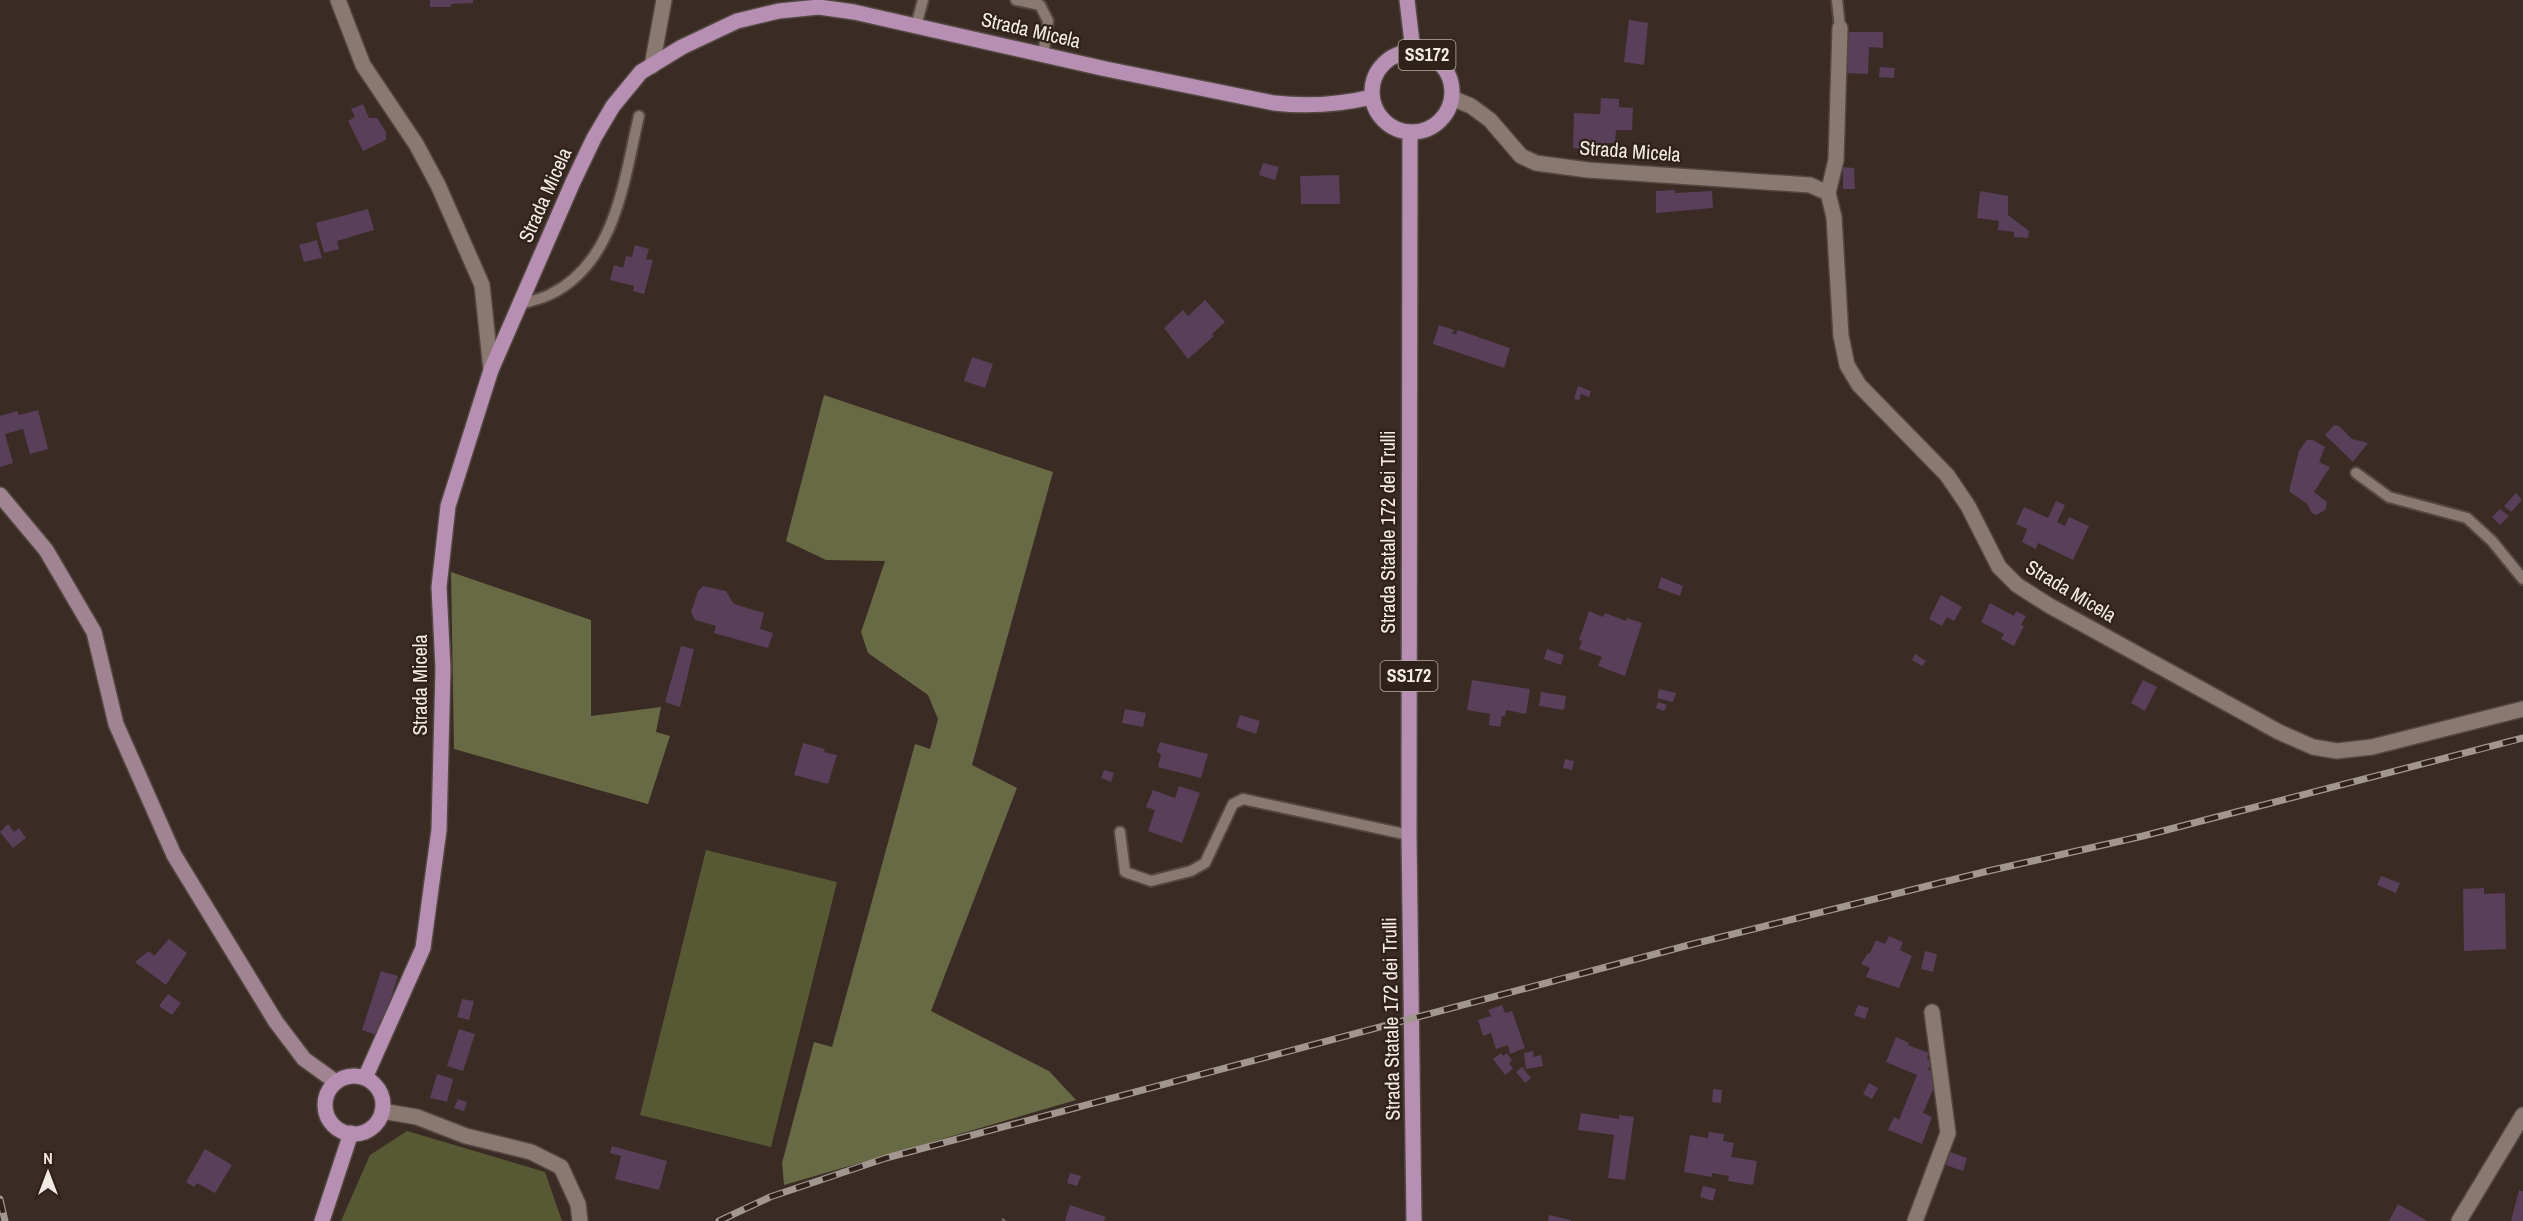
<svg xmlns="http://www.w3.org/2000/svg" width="2523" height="1221" viewBox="0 0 2523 1221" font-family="'Archivo Narrow',sans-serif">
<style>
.green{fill:#575935}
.forest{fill:#676a45}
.building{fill:#593f59}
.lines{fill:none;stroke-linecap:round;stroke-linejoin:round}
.lane-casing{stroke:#534841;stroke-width:14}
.street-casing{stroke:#534841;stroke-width:18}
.secondary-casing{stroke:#534841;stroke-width:18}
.primary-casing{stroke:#534841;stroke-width:18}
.path{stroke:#73665f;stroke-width:4;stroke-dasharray:6 3;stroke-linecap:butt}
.lane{stroke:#8a7970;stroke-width:10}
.street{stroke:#8a7970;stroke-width:15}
.secondary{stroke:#a08492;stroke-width:15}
.primary{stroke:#b68fb3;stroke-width:15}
.rail-casing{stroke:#a29690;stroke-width:7}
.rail{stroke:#2f221b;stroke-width:4.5;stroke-dasharray:14;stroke-linecap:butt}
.labels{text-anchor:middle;stroke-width:4.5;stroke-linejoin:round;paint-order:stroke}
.shield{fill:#2f221b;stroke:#b9afa9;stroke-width:1.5}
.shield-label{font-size:18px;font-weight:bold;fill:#f4ebe6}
.street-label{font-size:20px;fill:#f4ebe6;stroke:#2f221b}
</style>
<rect width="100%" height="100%" fill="#3a2b24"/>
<g class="green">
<path d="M706 850 837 882 771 1147 640 1115Z"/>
<path d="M407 1131 545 1172 562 1221H341L370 1155Z"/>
</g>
<g class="forest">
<path d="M824 395 1053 472 972 765 1017 788 931 1011 1049 1071 1076 1100 784 1185 782 1163 814 1042 832 1047 915 744 930 749 938 719 928 695 868 653 861 632 885 561 826 560 786 541Z"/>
<path d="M451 572 591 620V716L661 707 656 732 670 736 648 804 454 749Z"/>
</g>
<g class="building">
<path d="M430 0H473V3L451 4V7H430Z"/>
<path d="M1629 20 1648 23 1644 65 1624 62Z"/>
<path d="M1849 32H1883V48L1869 47 1868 74 1845 73Z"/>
<path d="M1880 67 1895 68 1894 78 1879 77Z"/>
<path d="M1601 98 1619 99V107L1633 108 1632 130H1616L1615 143H1604V152L1573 148 1574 113 1600 114Z"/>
<path d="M363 104 369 118H377L386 132V140L363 151 348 121 355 117 351 109Z"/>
<path d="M1263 163 1279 167 1275 180 1259 175Z"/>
<path d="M1843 167 1854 168 1855 189H1843Z"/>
<path d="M1339 175 1340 204H1301L1300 176Z"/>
<path d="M1675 190V193L1712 191 1713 208 1656 213V191Z"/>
<path d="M1980 191 2008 196V215L2029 231 2028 238 2014 237V232L1998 230 1999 221 1977 218Z"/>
<path d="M368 209 374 230 337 241 339 249 324 253 316 223Z"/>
<path d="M317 240 322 258 304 262 299 245Z"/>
<path d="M635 245 649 249 646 259 653 260 644 294 633 291 634 286 610 280 614 265 623 268 626 256 632 257Z"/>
<path d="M1205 300 1225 322 1212 334 1214 336 1188 359 1164 328 1183 310 1188 316Z"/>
<path d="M1439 325 1454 330 1452 334H1456L1458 330 1510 348 1504 368 1433 344Z"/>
<path d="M972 357 993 364 985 388 964 381Z"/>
<path d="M1578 386 1591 391 1589 397 1581 394 1579 400 1574 399Z"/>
<path d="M38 410 48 449 30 454 23 429 5 434 13 463 0 467V416L17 411 19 415Z"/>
<path d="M2334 425 2339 426 2352 439 2368 443 2353 462 2325 435Z"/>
<path d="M2307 440H2313L2325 447 2319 462 2330 467 2314 492 2327 502 2326 509 2317 515 2312 513 2307 504 2289 491 2299 451Z"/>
<path d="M2516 493 2522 500 2511 512 2504 506Z"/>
<path d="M2056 501 2065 505 2057 522 2065 526 2069 517 2089 526 2073 560 2038 543 2036 549 2022 542 2027 529 2016 524 2024 507 2048 518Z"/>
<path d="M2500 509 2509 516 2500 525 2492 517Z"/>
<path d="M1661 577 1683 586 1680 596 1658 588Z"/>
<path d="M703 586 726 591 734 604 764 613 760 629 773 633 768 648 714 633 716 626 695 620 691 612 698 591Z"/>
<path d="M1941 595 1962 607 1954 621 1947 617 1942 626 1929 619Z"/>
<path d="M1990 603 2014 616 2016 611 2026 616 2021 625 2024 626 2014 646 2001 639 2004 634 1981 622Z"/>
<path d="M1589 611 1603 617 1605 613 1626 621 1627 618 1642 623 1625 676 1598 666 1602 657 1579 649 1582 641 1579 640Z"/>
<path d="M681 646 694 649 680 707 665 702Z"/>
<path d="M1547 649 1564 655 1561 665 1544 659Z"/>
<path d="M1915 654 1926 661 1922 666 1912 660Z"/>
<path d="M1472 680 1530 689 1526 714 1506 710 1505 716H1502L1500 727 1489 725 1490 714 1467 710Z"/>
<path d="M2143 680 2157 687 2145 711 2131 703Z"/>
<path d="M1659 689 1676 693 1673 702 1657 698Z"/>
<path d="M1541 692 1566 696 1564 710 1539 706Z"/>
<path d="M1658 702 1667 705 1664 711 1656 708Z"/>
<path d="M1125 709 1146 713 1143 727 1122 723Z"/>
<path d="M1240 715 1260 721 1256 734 1236 727Z"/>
<path d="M1160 742 1208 754 1201 778 1158 767 1161 754 1157 752Z"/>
<path d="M803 743 825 749 824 752 837 755 828 784 794 775Z"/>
<path d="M1565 759 1574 761 1572 770 1563 768Z"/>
<path d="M1104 770 1114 773 1111 782 1101 778Z"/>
<path d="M1179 786 1200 793 1182 843 1148 831 1155 810 1146 807 1153 790 1175 798Z"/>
<path d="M8 824 14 832 19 828 26 838 13 848 0 832Z"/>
<path d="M2381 876 2400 883 2396 893 2377 885Z"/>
<path d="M2484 888V894L2505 893 2506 949 2464 951 2463 889Z"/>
<path d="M1889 936 1903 942 1900 950 1912 956 1899 988 1866 977 1870 968 1861 964 1868 953H1870L1876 940 1885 944Z"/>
<path d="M169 939 187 953 166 985 135 962 149 951 154 956Z"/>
<path d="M1925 951 1937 954 1933 972 1921 969Z"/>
<path d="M381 971 398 976 379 1036 362 1030Z"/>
<path d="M168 994 181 1003 172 1015 159 1006Z"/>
<path d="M462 999 474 1001 469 1020 457 1017Z"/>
<path d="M1502 1005 1505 1013 1512 1011 1525 1048 1510 1054 1508 1045 1496 1049 1491 1033 1483 1036 1478 1020 1491 1016 1488 1010Z"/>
<path d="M1858 1005 1869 1008 1865 1019 1854 1015Z"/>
<path d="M459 1029 475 1034 463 1071 447 1066Z"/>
<path d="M1896 1037 1909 1043 1908 1045 1929 1053 1927 1059 1932 1061 1928 1070 1934 1071 1938 1078 1923 1113 1932 1117 1922 1144 1888 1130 1894 1117 1899 1120 1917 1075 1886 1062Z"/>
<path d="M1533 1051 1534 1057 1541 1055 1543 1066 1526 1069 1524 1053Z"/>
<path d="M1501 1053 1503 1056 1507 1053 1512 1060 1509 1063 1513 1069 1505 1075 1493 1059Z"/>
<path d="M1522 1067 1531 1078 1525 1083 1516 1072Z"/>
<path d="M437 1074 453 1079 447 1102 430 1098Z"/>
<path d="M1869 1083 1878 1088 1872 1099 1863 1094Z"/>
<path d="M1713 1089 1722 1090 1721 1103 1712 1102Z"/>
<path d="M458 1099 467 1102 464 1111 454 1108Z"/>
<path d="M1581 1113 1619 1119V1115L1634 1117 1625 1180 1608 1178 1614 1135 1578 1130Z"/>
<path d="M1709 1132 1724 1134 1723 1141 1734 1143 1731 1157 1757 1161 1753 1185 1728 1181 1729 1176 1712 1173V1177L1684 1172 1690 1135 1708 1138Z"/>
<path d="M612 1146 667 1161 659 1190 615 1179 621 1156 610 1153Z"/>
<path d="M205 1149 232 1165 215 1193 197 1183 194 1187 186 1182Z"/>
<path d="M1950 1152 1967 1158 1963 1171 1946 1165Z"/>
<path d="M1070 1173 1081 1176 1077 1186 1067 1183Z"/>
<path d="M1703 1186 1716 1189 1713 1201 1700 1197Z"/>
<path d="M2519 1190 2523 1191V1221H2511Z"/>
<path d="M2398 1204 2427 1221H2389Z"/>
<path d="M1070 1205 1106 1217 1104 1221H1065Z"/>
<path d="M1549 1215 1571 1220V1221H1548Z"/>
</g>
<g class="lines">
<g class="lane-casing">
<g id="lane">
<path d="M1016 0 1040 5 1048 21 1043 55"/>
<path d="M1837 0 1840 28"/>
<path d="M916 26 923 0"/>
<path d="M520 304C530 301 542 299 551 294 616 262 624 179 639 116"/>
<path d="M2356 473 2389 497 2467 518 2492 541 2523 579"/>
<path d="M1120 832 1125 872 1151 881 1191 871 1205 863 1233 804 1243 799 1409 835"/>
</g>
</g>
<g class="street-casing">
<g id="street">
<path d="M338 0 363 65 416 144 438 185 482 285 491 370"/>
<path d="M652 66 664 0"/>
<path d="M1452 98 1471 106 1490 120 1521 156 1536 163 1588 170 1810 185 1828 193 1834 217 1841 336 1847 365 1859 385 1947 475 1968 506 1999 567 2017 585 2050 606 2279 732 2313 747 2337 751 2372 747 2523 709"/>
<path d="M1828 193 1836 160 1840 28"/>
<path d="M382 1111 417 1117 466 1136 531 1152 561 1167 578 1204 580 1221"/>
<path d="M1915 1221 1948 1133 1932 1012"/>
<path d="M2459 1221 2523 1115"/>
</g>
</g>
<g class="secondary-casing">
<path id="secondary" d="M0 495 46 550 94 632 116 724 174 855 276 1022 304 1059 336 1082"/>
</g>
<g class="primary-casing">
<g id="primary">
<path d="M1407 0 1413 51"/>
<circle cx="1412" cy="92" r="40"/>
<path d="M1410 132 1409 835 1414 1221"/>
<circle cx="354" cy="1105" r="29"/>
<path d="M365 1078 423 948 439 830 443 668 439 587 448 506 491 370 573 182 594 138 613 106 641 72 682 47 737 21 779 11 819 7 854 12 1106 69 1274 103C1308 107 1338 105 1372 97"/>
<path d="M322 1221 351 1133"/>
</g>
</g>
<path class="path" d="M1003 1221 1004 1219"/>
<use href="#lane" class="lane"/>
<use href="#street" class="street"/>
<use href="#secondary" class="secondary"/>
<use href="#primary" class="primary"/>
<g class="rail-casing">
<g id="rail">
<path d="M0 1199 5 1221"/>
<path d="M719 1221 770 1197 886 1158 1689 945 1988 871 2143 836 2523 738"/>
</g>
</g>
<use href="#rail" class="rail"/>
</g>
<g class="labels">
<g class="shield">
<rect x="1398.5" y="40" width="57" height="30" rx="4.5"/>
<rect x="1380.5" y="661" width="57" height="30" rx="4.5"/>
</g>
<g class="shield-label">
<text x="1427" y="61">SS172</text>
<text x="1409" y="682">SS172</text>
</g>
<g class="street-label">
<text transform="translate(1031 30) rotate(13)" y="7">Strada Micela</text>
<text transform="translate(1630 151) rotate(4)" y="7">Strada Micela</text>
<text transform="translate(545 195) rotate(-66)" y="7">Strada Micela</text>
<text transform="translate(1388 532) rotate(-90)" y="7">Strada Statale 172 dei Trulli</text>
<text transform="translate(2071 591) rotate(31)" y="7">Strada Micela</text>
<text transform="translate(420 685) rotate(-90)" y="7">Strada Micela</text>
<text transform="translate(1391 1019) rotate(-91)" y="7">Strada Statale 172 dei Trulli</text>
</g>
</g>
<g transform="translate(48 1173)" stroke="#2f221b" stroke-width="4.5" paint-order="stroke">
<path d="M0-4.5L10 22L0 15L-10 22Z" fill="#f4ebe6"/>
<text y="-9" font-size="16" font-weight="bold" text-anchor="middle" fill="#f4ebe6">N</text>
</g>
</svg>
